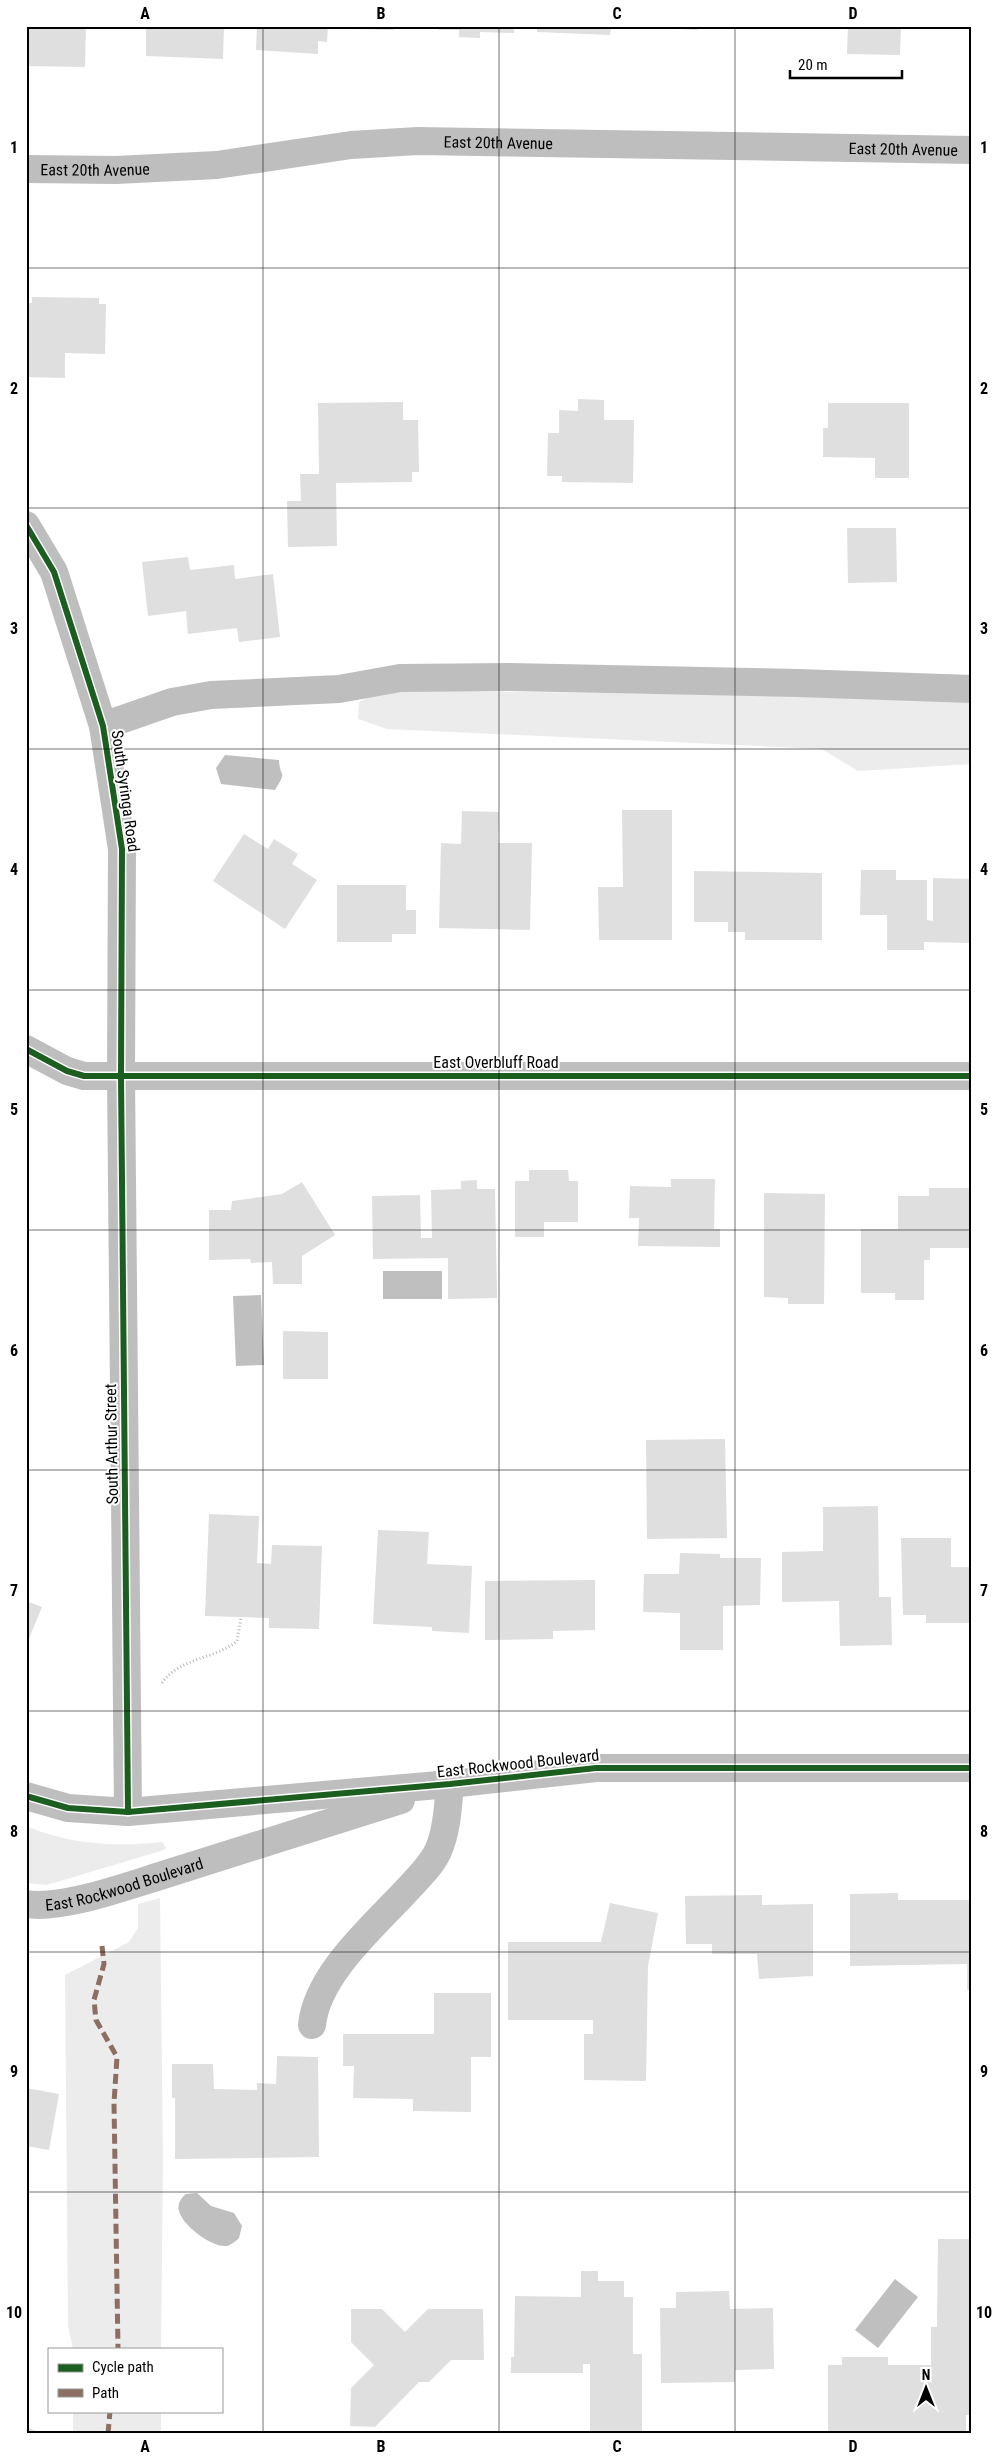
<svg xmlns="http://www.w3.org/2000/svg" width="998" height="2460" viewBox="0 0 998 2460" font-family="'Roboto Condensed',sans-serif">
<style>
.green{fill:#ececec}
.water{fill:#bfbfbf}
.building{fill:#dfdfdf}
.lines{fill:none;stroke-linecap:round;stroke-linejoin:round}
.path{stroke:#b9b9b9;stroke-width:3;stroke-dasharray:1 2.5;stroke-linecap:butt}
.minor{stroke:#bebebe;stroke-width:28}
.quiet{stroke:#8d6e63;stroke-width:5;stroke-dasharray:10 5;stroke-linecap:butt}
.cycleway-casing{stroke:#fff;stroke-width:9}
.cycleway{stroke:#1b5e20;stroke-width:6}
.grid{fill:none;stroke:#000;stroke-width:1;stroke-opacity:0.55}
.labels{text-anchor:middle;stroke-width:4;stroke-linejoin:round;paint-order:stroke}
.street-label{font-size:16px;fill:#000;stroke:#fff}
.neatline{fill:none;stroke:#000;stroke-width:2}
.grid-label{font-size:16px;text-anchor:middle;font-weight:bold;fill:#000}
</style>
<rect width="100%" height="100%" fill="#fff"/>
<g class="green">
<path d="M383 690 972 698V764L858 771 822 749 387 729 358 719 359 702Z"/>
<path d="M26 1826C73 1845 112 1847 162 1842L166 1848 164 1850 47 1885 26 1883Z"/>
<path d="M160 1898 163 2159 161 2349H73L68 2326 65 1975 129 1942 138 1928V1904Z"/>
<rect x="73" y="2411" width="88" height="23"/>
</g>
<g class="water">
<path d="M225 755 279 760C280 780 288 768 275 790L221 784 216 768Z"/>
<rect x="383" y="1271" width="59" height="28"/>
<path d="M261 1295 264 1365 236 1366 233 1296Z"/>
<path d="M197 2193 211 2206 234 2213 242 2226 239 2238C236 2241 231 2245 227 2246 212 2248 182 2225 179 2211 177 2204 181 2198 186 2194Z"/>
<path d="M895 2279 918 2297 878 2348 855 2330Z"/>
</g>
<g class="building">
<path d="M26 26H86L85 67 26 66Z"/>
<path d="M146 26H224L223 59 146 56Z"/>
<path d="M257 26H328L327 42 318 41V54L256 50Z"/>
<path d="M353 26H394V30L353 29Z"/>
<path d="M439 26H514V33L480 32V38L459 37V30H439Z"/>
<path d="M537 26H611L610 35 537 32Z"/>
<path d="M653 26H698V30L653 28Z"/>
<path d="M848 26H901L900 55 847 54Z"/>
<rect x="970" y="37" width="2" height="14"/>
<path d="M32 297 99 298V304H106L105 354 65 353V378L26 377V303H32Z"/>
<path d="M578 399 604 400V420H634L633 483 562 482V476H547L548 433H559V410L578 411Z"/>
<path d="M403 402V420H418L419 472H412V482L336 483 337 546 288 547 287 501H301L300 474H319L318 403Z"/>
<path d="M828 403H909V478H875V458L823 457V428H828Z"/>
<path d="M847 528H896L897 582 848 583Z"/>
<path d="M188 557 190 570 234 565 235 579 273 574 280 637 239 642 237 628 188 634 186 611 148 616 142 562Z"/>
<path d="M622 810H672V940H599L598 887H623Z"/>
<path d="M462 811 499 812 498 843H532L530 930 439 928 441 843 461 844Z"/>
<path d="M244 834 268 849 274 839 298 854 292 864 317 880 285 929 213 881Z"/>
<path d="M861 870H896V880H927V920L933 921V878L972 879V943L924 942V950H887V915H860Z"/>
<path d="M694 871 822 873V940H745V932H728V922H694Z"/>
<path d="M337 885H406V910H416V934H392V942H337Z"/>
<path d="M529 1170H568L569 1181H578V1222H544V1237H515V1181H529Z"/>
<path d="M671 1179H715L714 1229H720V1247L638 1246 639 1218H629L630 1186 671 1187Z"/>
<path d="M477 1180V1189H495L497 1298 448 1299V1258L373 1259 372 1196 420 1195 421 1238H432L431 1190 461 1189V1181Z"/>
<path d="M302 1182 335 1235 302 1256V1284H273L272 1262 251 1263 250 1259 209 1260V1210H231L232 1201 282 1194Z"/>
<path d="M929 1188H972V1248H930V1260H924V1300H895V1293H861V1229H898V1196H929Z"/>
<path d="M764 1193 825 1194 824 1304H788V1298L764 1297Z"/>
<path d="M283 1331 328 1332V1379H283Z"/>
<path d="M725 1439 727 1538 647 1539 646 1440Z"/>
<path d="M878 1506 879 1597H891L892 1645 840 1646 839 1601 782 1602V1552L823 1551V1507Z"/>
<path d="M209 1514 259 1516 257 1563 271 1564 272 1545 322 1546 319 1629 269 1628V1618L205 1616Z"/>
<path d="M378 1530 429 1532 427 1564 472 1566 469 1633 432 1631V1627L373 1624Z"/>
<path d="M901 1538H951V1567H972V1623H926V1615H903Z"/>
<path d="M680 1553 720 1554V1558H761L760 1605 723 1606V1650H680V1613L643 1612 644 1574H679Z"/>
<path d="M595 1580V1630L553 1631V1639L485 1640V1581Z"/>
<path d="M26 1601 42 1607 26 1646Z"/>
<path d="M898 1893V1900H972V1990H967V1964L850 1966V1894Z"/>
<path d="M762 1895V1905L813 1904V1976L759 1979 757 1954H712V1944H686L685 1896Z"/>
<path d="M610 1903 658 1913 648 1966 646 2081 584 2080V2034H593V2020H508V1942H601Z"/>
<path d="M434 1993H491V2057H471V2112L413 2111V2099L353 2098 354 2066H343V2034H434Z"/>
<path d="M277 2056 318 2057 319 2157 175 2159V2098H172V2064H213L214 2089 257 2090V2083L276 2084Z"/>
<path d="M26 2088 59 2094 49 2150 26 2146Z"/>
<path d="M938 2239H972V2415H966V2434H828V2365H842V2357H888V2365H931V2327H937Z"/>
<path d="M581 2271H598V2281H624V2297H633V2354H642V2433H590V2364H583V2373H511V2357H514L515 2296 581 2297Z"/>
<path d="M729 2291 730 2309 773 2308 774 2369 735 2370V2382L661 2383 660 2308H676V2292Z"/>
<path d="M351 2309H382L405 2332 428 2309H483L484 2360H451L429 2382H419L375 2427 350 2426 351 2388 374 2365 351 2342Z"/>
<path d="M26 2427 43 2434H26Z"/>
</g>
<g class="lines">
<path class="path" d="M162 1683C180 1657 214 1660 237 1641L241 1618"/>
<g class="minor">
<path id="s1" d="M26 169 116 170 217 165 351 145 418 141 972 150"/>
<path d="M26 525 54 572 103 726 122 849 121 1076 128 1812"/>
<path d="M103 726 172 702 211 695 339 689 400 678 510 677 798 683 972 689"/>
<path d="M26 1049 67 1071 84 1076H972"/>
<path d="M26 1796 68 1808 128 1812 450 1784 596 1768H972"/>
<path id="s2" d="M26 1904C62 1910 127 1886 163 1875 242 1850 322 1825 401 1800"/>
<path d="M312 2025C317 1974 374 1926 407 1890 418 1878 431 1866 438 1851 447 1831 448 1806 450 1784"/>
</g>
<g class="quiet">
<path d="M102 1946 104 1964 94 2000 96 2020 117 2057 114 2103 118 2349"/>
<path d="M108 2434 110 2411"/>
</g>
<g class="cycleway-casing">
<g id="cycleway">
<path d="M26 525 54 572 103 726 122 849 121 1076 128 1812"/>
<path d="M26 1049 67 1071 84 1076H972"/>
<path d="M26 1796 68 1808 128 1812 450 1784 596 1768H972"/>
</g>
</g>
<use href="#cycleway" class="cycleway"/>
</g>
<path class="grid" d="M263 26V2434M499 26V2434M735 26V2434M26 268H972M26 508H972M26 749H972M26 990H972M26 1230H972M26 1470H972M26 1711H972M26 1952H972M26 2192H972"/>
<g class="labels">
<g class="street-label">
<text dy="6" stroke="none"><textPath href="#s1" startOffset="474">East 20th Avenue</textPath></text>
<text dy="6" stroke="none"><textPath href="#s1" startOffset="879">East 20th Avenue</textPath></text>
<text dy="6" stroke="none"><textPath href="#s1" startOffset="69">East 20th Avenue</textPath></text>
<text transform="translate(126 791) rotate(82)" y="6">South Syringa Road</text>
<text x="496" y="1068">East Overbluff Road</text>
<text transform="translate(111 1444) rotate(-91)" y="6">South Arthur Street</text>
<text transform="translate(518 1763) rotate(-6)" y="6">East Rockwood Boulevard</text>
<text dy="6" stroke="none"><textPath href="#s2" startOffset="101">East Rockwood Boulevard</textPath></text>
</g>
</g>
<rect width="998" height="2460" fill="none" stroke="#ffffff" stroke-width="55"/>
<rect x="48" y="2348" width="175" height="65" fill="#ffffff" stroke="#999999"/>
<rect x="58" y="2364" width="25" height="8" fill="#1b5e20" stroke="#999999"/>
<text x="92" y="2372" font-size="15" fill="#000000">Cycle path</text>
<rect x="58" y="2389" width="25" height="8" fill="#8d6e63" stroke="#999999"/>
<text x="92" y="2398" font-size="15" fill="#000000">Path</text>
<g transform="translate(926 2388)" stroke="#ffffff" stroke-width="4" paint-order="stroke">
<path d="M0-4L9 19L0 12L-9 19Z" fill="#000000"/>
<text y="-8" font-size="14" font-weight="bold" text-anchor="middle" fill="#000000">N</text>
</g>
<path d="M790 70v8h112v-8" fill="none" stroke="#000000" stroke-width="2.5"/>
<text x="798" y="70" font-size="15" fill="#000000" stroke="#ffffff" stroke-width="4" paint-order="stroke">20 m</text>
<rect x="28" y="28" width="942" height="2404" class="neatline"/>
<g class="grid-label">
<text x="145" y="19">A</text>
<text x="381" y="19">B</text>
<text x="617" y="19">C</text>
<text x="853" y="19">D</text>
<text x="14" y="153">1</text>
<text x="984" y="153">1</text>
<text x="14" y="394">2</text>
<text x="984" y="394">2</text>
<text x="14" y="634">3</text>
<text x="984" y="634">3</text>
<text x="14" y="875">4</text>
<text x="984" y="875">4</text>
<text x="14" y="1115">5</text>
<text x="984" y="1115">5</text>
<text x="14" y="1356">6</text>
<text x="984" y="1356">6</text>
<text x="14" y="1596">7</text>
<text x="984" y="1596">7</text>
<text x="14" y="1837">8</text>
<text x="984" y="1837">8</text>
<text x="14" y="2077">9</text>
<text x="984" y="2077">9</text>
<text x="14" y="2318">10</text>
<text x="984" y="2318">10</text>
<text x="145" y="2452">A</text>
<text x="381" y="2452">B</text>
<text x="617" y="2452">C</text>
<text x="853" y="2452">D</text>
</g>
</svg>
